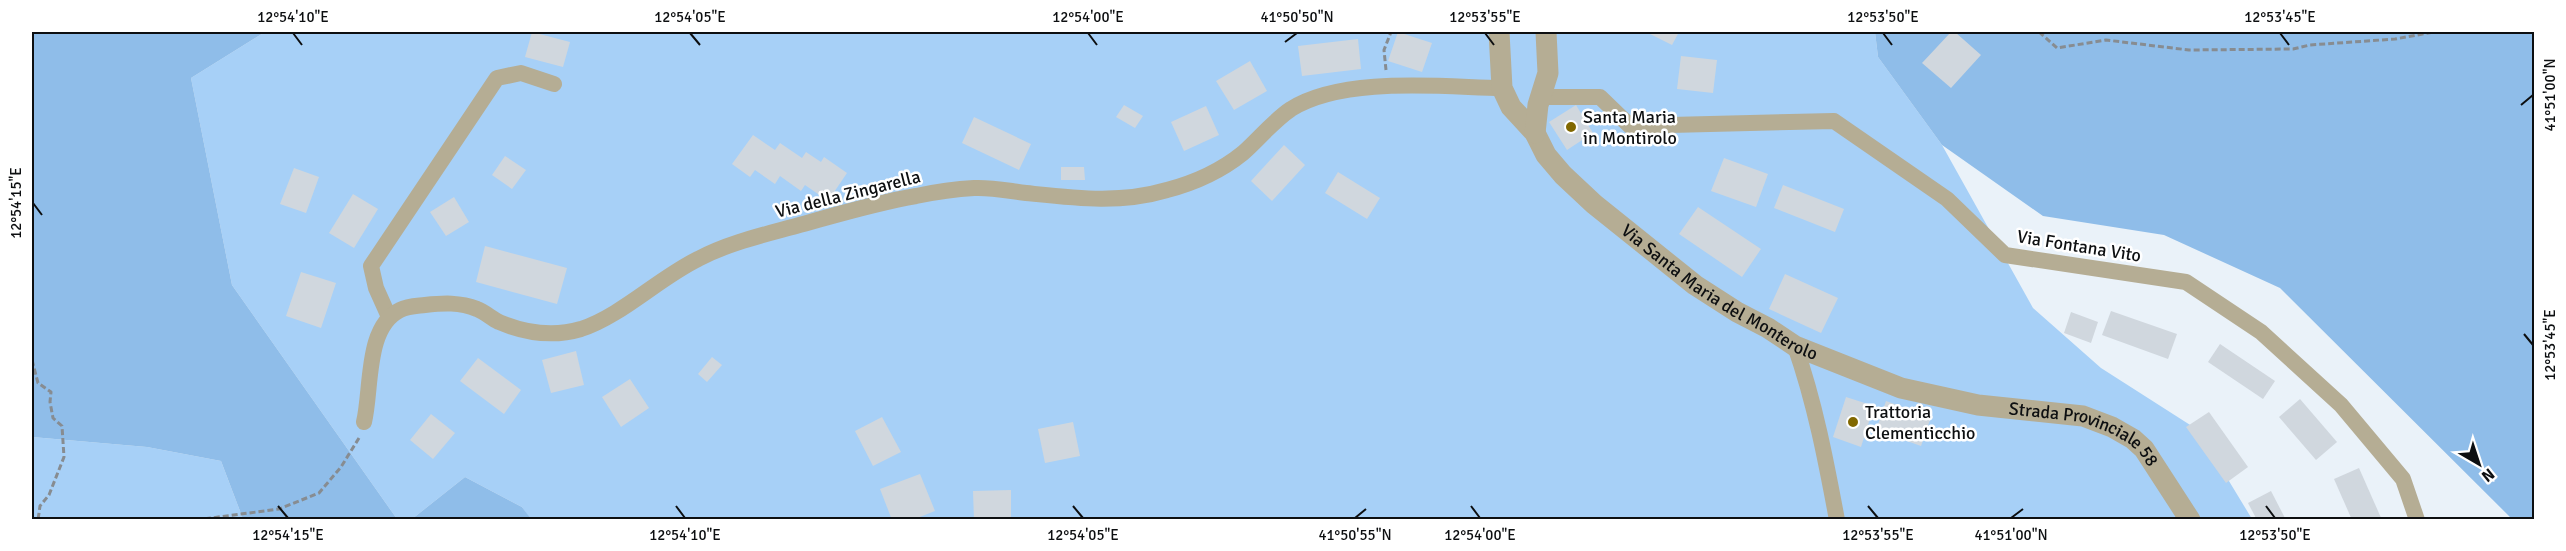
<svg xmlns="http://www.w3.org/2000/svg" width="2566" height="551" viewBox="0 0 2566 551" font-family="Signika,sans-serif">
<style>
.green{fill:#a7d0f7}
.forest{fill:#8fbde9}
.building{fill:#d0d7de}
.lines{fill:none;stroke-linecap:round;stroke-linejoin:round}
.path{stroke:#878c91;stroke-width:3;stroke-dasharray:6 3;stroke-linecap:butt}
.minor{stroke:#b5ad94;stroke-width:16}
.tertiary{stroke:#b5ad94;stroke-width:21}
.ticks{fill:none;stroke:#0d0f11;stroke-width:2}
.poi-dot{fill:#816800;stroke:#fff;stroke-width:2}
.labels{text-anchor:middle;stroke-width:5;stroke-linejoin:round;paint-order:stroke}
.poi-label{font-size:18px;fill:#0d0f11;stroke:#fff;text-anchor:start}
.street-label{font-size:18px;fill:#0d0f11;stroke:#fff}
.neatline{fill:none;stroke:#0d0f11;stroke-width:2}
.ticks-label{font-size:15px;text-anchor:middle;fill:#0d0f11}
</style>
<rect width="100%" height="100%" fill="#eaf2f9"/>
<g class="green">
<path d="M265 32H1875L1878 57 1942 145 2033 308 2101 368 2198 430 2252 519 531 520 522 507 465 477 412 519H397L232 285 191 78Z"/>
<path d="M32 437 147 447 221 461 243 519H32Z"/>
</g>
<g class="forest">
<path d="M32 32H265L191 78 232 285 397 519H243L221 461 147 447 32 437Z"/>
<path d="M1875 32H2534V519H2512L2280 288 2164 235 2043 216 1942 145 1878 57Z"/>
<path d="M465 477 522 507 531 519H412Z"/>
</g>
<g class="building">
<path d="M532 32 570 42 563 67 525 57Z"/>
<path d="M1398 32 1432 43 1422 72 1388 61Z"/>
<path d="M1646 32H1679L1672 45Z"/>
<path d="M1951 32H1955L1981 55 1951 88 1922 63Z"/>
<path d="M1358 39 1361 69 1302 76 1298 46Z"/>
<path d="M1681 56 1717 60 1713 93 1677 89Z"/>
<path d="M1250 61 1267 91 1234 110 1216 81Z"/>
<path d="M1124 105 1143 116 1135 128 1116 117Z"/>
<path d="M1576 105 1593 133 1567 150 1549 122Z"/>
<path d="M1206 106 1219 135 1184 151 1171 122Z"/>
<path d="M974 117 1031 144 1019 170 962 143Z"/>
<path d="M753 135 775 150 780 143 802 158 806 152 821 162 824 157 847 173 828 201 805 185 801 191 780 176 775 184 755 170 750 177 732 164Z"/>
<path d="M1284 145 1305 165 1272 201 1251 181Z"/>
<path d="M505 156 526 170 512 189 492 175Z"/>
<path d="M1724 158 1768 174 1756 207 1711 191Z"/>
<path d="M1061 167H1084L1085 180H1061Z"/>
<path d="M294 168 319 177 306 213 280 204Z"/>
<path d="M1338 172 1380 198 1367 219 1325 193Z"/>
<path d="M1783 185 1844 209 1835 232 1774 208Z"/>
<path d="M353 194 378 209 354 248 329 233Z"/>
<path d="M454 197 469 222 446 236 430 212Z"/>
<path d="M1698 207 1761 249 1742 277 1679 234Z"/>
<path d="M485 246 567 268 557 304 476 282Z"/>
<path d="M301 272 336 283 321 328 286 316Z"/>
<path d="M1785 274 1838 298 1821 333 1769 309Z"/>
<path d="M2111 311 2177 334 2168 359 2102 335Z"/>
<path d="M2071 312 2098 322 2091 343 2064 333Z"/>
<path d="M2220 344 2275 381 2263 399 2208 362Z"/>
<path d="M576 351 584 385 551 393 542 360Z"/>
<path d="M712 357 722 365 707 382 698 374Z"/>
<path d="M478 358 521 390 504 414 460 381Z"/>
<path d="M630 379 649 408 621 427 602 397Z"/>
<path d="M1846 397 1874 406 1861 447 1833 437Z"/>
<path d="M2300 399 2337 442 2316 460 2279 417Z"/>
<path d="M1886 401 1931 417 1921 446 1876 430Z"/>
<path d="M2209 412 2248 467 2226 483 2186 427Z"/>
<path d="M431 414 455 433 433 459 410 440Z"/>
<path d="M882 417 901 452 873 466 855 431Z"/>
<path d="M1073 422 1080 456 1045 463 1038 429Z"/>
<path d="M2359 468 2382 520H2352L2334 479Z"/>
<path d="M920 474 935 511 912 520H892L880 489Z"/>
<path d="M1011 490V520H974L973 491Z"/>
<path d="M2271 491 2286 520H2257L2248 503Z"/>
</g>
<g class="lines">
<g class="path">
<path d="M2039 32 2057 48 2106 40 2189 50 2293 49 2310 45 2395 39 2434 32"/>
<path d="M2523 32H2529"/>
<path d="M1386 70 1384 50 1391 32"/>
<path d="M32 360 38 383 51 392 50 402 53 418 62 426 64 457 49 495 40 506 38 520"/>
<path d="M196 520 279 509 319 493 341 467 359 438"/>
</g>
<g class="minor">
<path d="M1542 97H1600L1630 126 1834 121 1947 199 2005 255 2186 282 2261 332 2341 405 2403 479 2417 520"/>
<path d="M389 317 376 288 371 266 497 78 521 73 554 84"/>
<path d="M1795 346C1815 403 1826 461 1837 520"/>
<path d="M364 422C372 389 365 327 400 310 408 306 417 306 425 305 443 303 460 302 477 309 485 312 491 318 499 322 525 333 554 337 581 329 621 316 659 278 698 259 728 243 763 235 796 226 836 215 875 203 916 196 935 192 955 189 974 188 991 187 1009 191 1026 193 1074 198 1120 204 1167 190 1194 183 1222 170 1243 153 1259 139 1273 121 1291 109 1344 76 1441 87 1502 88"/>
</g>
<g class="tertiary">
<path id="s1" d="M1499 32 1502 88 1511 107 1535 133 1546 155 1563 175 1594 204 1695 285 1737 312 1768 328 1795 346 1901 388 1978 405 2083 416 2112 427 2133 439 2144 449 2190 520"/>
<path d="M1535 133 1538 105 1548 73 1546 32"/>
</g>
</g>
<path class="ticks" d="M293 33 302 45M690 33 700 45M1088 33 1097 45M1485 33 1494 45M1883 33 1892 45M2280 33 2289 45M1285 42 1297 33M2521 105 2533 95M33 203 42 215M2524 334 2533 345M278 506 288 518M676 506 685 518M1073 506 1083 518M1471 506 1480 518M1868 506 1878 518M2266 506 2275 518M1355 518 1366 509M2011 518 2023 509"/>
<g class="poi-dot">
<circle cx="1571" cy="127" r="6"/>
<circle cx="1853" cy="422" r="6"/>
</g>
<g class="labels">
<g class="poi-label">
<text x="1583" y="123">Santa Maria<tspan x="1583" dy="21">in Montirolo</tspan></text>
<text x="1865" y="418">Trattoria<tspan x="1865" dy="21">Clementicchio</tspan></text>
</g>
<g class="street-label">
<text transform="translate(848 194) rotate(-14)" y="6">Via della Zingarella</text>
<text transform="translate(2079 246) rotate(9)" y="6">Via Fontana Vito</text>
<text dy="6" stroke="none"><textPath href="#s1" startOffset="360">Via Santa Maria del Monterolo</textPath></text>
<text dy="6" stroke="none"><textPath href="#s1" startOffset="758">Strada Provinciale 58</textPath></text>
</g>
</g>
<rect width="2566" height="551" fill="none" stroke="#ffffff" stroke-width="66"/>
<g transform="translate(2479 464) rotate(141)" stroke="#ffffff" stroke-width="4.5" paint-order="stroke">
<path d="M0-4.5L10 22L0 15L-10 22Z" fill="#0d0f11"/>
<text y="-9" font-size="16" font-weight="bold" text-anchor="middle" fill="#0d0f11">N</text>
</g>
<rect x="33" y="33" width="2500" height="485" class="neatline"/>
<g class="ticks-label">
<text x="293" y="22">12°54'10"E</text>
<text x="690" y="22">12°54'05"E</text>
<text x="1088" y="22">12°54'00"E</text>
<text x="1297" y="22">41°50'50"N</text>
<text x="1485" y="22">12°53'55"E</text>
<text x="1883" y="22">12°53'50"E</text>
<text x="2280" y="22">12°53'45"E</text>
<text transform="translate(2550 95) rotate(-90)" y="5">41°51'00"N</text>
<text transform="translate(16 203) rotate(-90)" y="5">12°54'15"E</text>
<text transform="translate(2550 345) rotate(-90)" y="5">12°53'45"E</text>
<text x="288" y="540">12°54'15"E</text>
<text x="685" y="540">12°54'10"E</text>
<text x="1083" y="540">12°54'05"E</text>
<text x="1355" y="540">41°50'55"N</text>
<text x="1480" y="540">12°54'00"E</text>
<text x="1878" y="540">12°53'55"E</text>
<text x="2011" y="540">41°51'00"N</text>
<text x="2275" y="540">12°53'50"E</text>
</g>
</svg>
